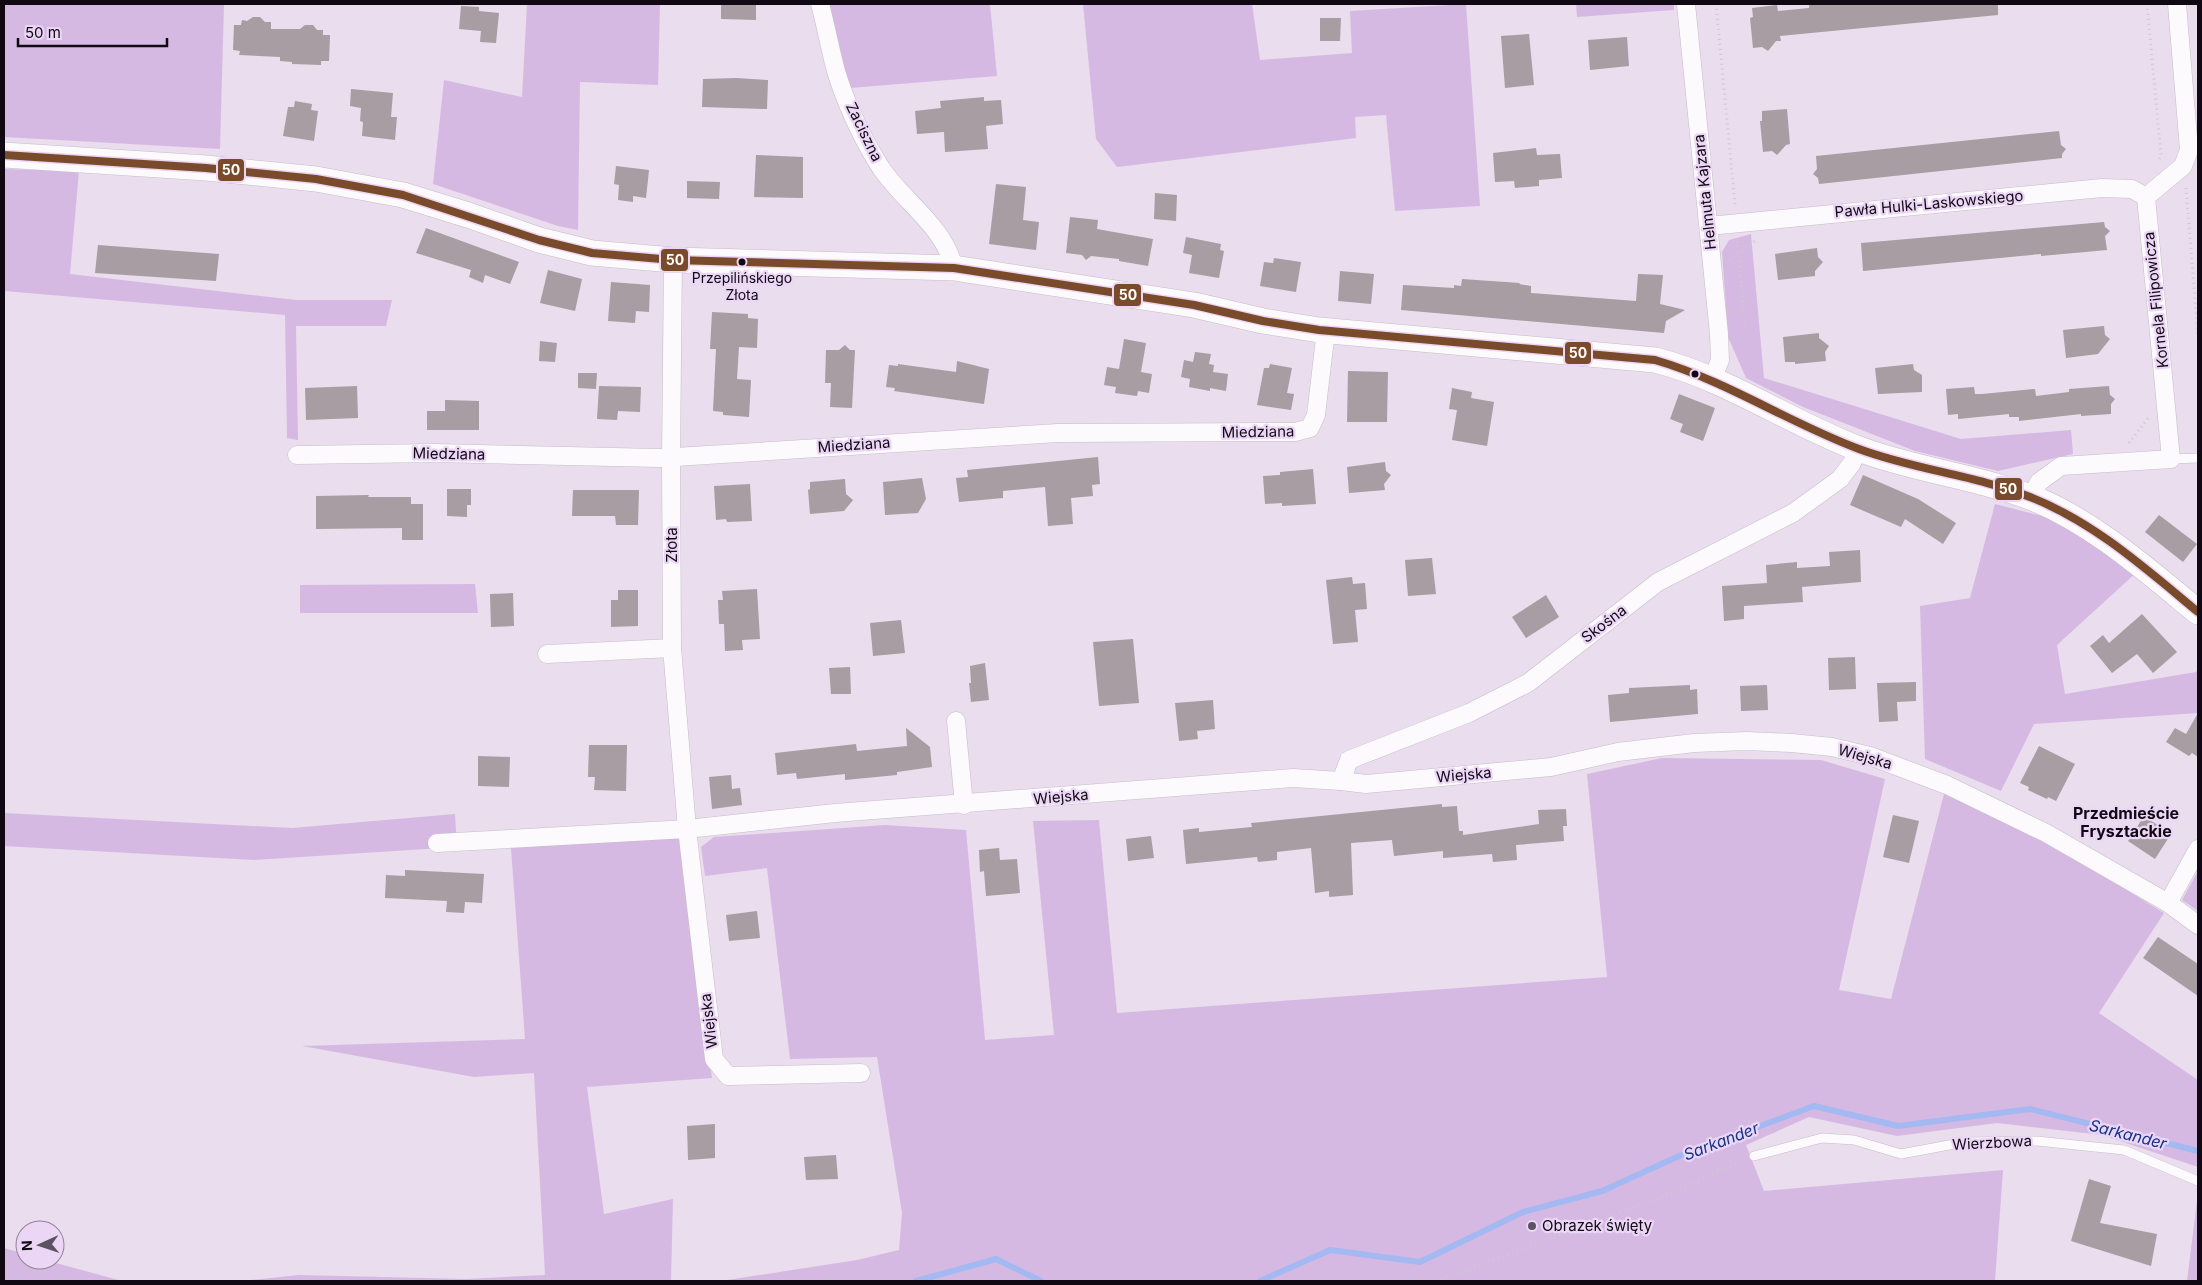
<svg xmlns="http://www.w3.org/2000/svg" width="2202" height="1285" viewBox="0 0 2202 1285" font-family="Inter,sans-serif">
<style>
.green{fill:#d6b9e2}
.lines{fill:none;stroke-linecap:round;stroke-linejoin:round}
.stream{stroke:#a4b9f2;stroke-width:6}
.building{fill:#a89da2}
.lane-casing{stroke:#c6bdc9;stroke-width:10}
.street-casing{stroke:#c6bdc9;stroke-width:19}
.secondary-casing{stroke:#c6bdc9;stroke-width:26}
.path{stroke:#ccc9cd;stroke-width:3;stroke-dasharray:1 4;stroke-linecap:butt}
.lane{stroke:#fcfafc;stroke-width:9}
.street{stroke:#fcfafc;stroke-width:18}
.secondary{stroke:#fcfafc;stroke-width:25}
.bus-1-casing{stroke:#ecd6f5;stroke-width:11}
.bus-1{stroke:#7a4b2a;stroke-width:8}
.bus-dot{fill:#100913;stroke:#ecd6f5;stroke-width:2}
.poi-dot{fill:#5c5360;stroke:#ecd6f5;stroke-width:2}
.labels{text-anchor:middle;stroke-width:4.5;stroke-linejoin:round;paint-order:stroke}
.bus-label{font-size:14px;fill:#100913;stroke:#ecd6f5}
.street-label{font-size:15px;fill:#100913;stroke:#ecd6f5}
.poi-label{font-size:15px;fill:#100913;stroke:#ecd6f5;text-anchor:start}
.neighbourhood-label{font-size:16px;font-weight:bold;fill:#100913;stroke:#ecd6f5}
.water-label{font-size:16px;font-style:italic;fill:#133488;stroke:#ecd6f5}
.line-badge{stroke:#ecd6f5;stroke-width:2}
.badge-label{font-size:14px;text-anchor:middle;font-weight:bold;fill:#fff}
</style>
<rect width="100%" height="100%" fill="#e9ddee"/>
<g class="green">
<path d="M4 4H224L220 149 4 137Z"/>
<path d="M527 4H660L658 85 580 82 578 230 558 226 433 184 444 80 522 97Z"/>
<path d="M825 4H990L997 76 850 88Z"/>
<path d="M1083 4H1252L1260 60 1352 53 1350 11 1466 4 1480 206 1395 211 1386 115 1355 117 1356 138 1117 167 1096 139Z"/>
<path d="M1576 4H1674V10L1577 17Z"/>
<path d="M4 169 79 171 70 274 296 300H392L386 326H296L298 440 287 438 285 315 4 291Z"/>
<path d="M1751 234 1764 378 1961 439 2071 430 2073 454 1998 471 1915 451 1803 407 1746 378 1728 337 1722 252 1729 240Z"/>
<path d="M1995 504 2042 516 2072 528 2138 571 2057 645 2065 694 2196 672 2198 668V713L2034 724 2001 791 1925 759 1920 606 1970 598Z"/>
<path d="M475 584 478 613H300V585Z"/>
<path d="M1662 758 1821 760 1885 779 1839 990 1891 999 1944 794 2040 837 2164 913 2099 1013 2198 1080V1167L2102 1135 1997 1123 1897 1136 1809 1117 1746 1145 1764 1191 2003 1170 1995 1281H721L857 1260 899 1250 902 1213 877 1057 790 1059 767 868 705 876 701 847 714 837 885 825 966 830 985 1040 1054 1035 1033 821 1099 820 1117 1013 1607 977 1587 774Z"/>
<path d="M4 813 292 828 455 814 457 847 254 860 4 846Z"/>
<path d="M679 835 712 1078 587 1087 604 1214 673 1199 671 1281H241L299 1275 466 1279 545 1275 534 1073 474 1077 302 1046 525 1039 511 848Z"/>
<path d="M2198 871V911L2182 900Z"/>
<path d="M2198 1193V1281H2187Z"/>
<path d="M4 1248 25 1254V1260H45L122 1281H4Z"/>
</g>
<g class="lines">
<g class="stream">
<path d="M916 1281 996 1259 1041 1281"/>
<path d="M1260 1281 1330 1250 1420 1262 1523 1212 1602 1191 1679 1156 1814 1106 1898 1126 2030 1109 2198 1151"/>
</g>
</g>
<g class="building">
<path d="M721 4H756V20L721 19Z"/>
<path d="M1809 4H1998V15L1780 36 1781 41H1776L1768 51 1762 47 1753 48 1750 18 1753 17 1752 8 1777 5 1778 11 1809 8Z"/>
<path d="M461 6 479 7V11L499 13 496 43 480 42 481 31 459 29Z"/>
<path d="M253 17H260L265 22H271V29H300L305 25H313L317 30H323V35H330L329 61H321V65L292 64V62L280 61V57L239 55 240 51 233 50 234 25H241L242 20 247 21Z"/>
<path d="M1320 18H1341L1340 41H1320Z"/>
<path d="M1529 34 1534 85 1505 88 1501 36Z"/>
<path d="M1627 37 1629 66 1590 70 1588 40Z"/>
<path d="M736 78 768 80 767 109 702 107 703 79Z"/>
<path d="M351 89 393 93 391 117H397L395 140 362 136 363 122 360 121 361 108 350 106Z"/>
<path d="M984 97V101L1001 100 1003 124 986 126 988 149 945 152 944 132 917 134 915 111 941 108 940 101Z"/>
<path d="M295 101 312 104 311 110 318 111 314 141 283 136 288 107H294Z"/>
<path d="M1787 109 1790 144 1786 145 1777 155 1772 151 1763 152 1760 121H1762V111Z"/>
<path d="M2059 131 2061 145 2066 149 2062 154V158L1819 184 1818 178 1813 174 1817 169 1816 156Z"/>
<path d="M1536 148 1537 155 1560 154 1562 178 1539 180V186L1515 188 1514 181 1495 182 1493 153Z"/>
<path d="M756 155 803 157V198L754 197Z"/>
<path d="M616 166 649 170 646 198 633 196V202L618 200 619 185 614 184Z"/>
<path d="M687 181 720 182 719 199 687 198Z"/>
<path d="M996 184 1026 187 1023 220 1039 222 1036 250 989 244Z"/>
<path d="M1155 193 1177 195 1176 221 1154 219Z"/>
<path d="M1070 217 1098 220 1097 229 1153 239 1148 266 1119 261V259L1091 256 1086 260 1082 255 1066 253Z"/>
<path d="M2104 222 2105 227 2110 231 2105 236 2107 250 2041 256V254L1863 271 1861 243Z"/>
<path d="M426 228 519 262 510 284 485 275 483 283 469 277 471 270 416 253Z"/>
<path d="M1186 237 1221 244 1220 250 1224 251 1219 278 1189 273 1192 255 1183 253Z"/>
<path d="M98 245 219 254 216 281 95 273Z"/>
<path d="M1817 248 1818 257 1823 262 1815 271V276L1778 280 1775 254Z"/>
<path d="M1274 258 1301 262 1296 292 1260 286 1264 262 1273 263Z"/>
<path d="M548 270 582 279 575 311 540 303Z"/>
<path d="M1340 271 1374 274 1371 304 1338 301Z"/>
<path d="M1638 274 1663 275 1660 304 1685 310 1666 321 1664 333 1401 310 1403 285 1454 288V285L1461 286 1462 279 1520 283 1519 284 1531 286V293L1636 301Z"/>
<path d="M611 282 650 285 649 312 636 311 635 323 608 321Z"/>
<path d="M712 312 748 314V318L758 319 757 348 739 347 737 379 751 380 749 417 723 415V412L713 411 716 349H710Z"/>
<path d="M2104 326 2105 335 2110 339 2098 354 2066 358 2063 330Z"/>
<path d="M1819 333V338L1829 346 1825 352 1826 361 1795 364V362H1785L1783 337Z"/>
<path d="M1124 339 1146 343 1141 372 1152 374 1149 393 1138 391 1137 396 1115 393 1116 387 1104 385 1107 367 1119 369Z"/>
<path d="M540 341 557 343 555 362 539 361Z"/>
<path d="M845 345 850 350H855L852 408 830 407 831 383H825L826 350H839Z"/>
<path d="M1195 352 1211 354 1209 364 1214 365 1213 372 1228 374 1226 391 1210 388V391L1189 387 1190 379 1181 377 1184 360 1193 362Z"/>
<path d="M957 361 989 369 984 404 894 391 895 388 886 387 889 365 898 366V364L956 372Z"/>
<path d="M1270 364 1292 368 1287 393 1294 394 1291 410 1257 405 1264 368H1269Z"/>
<path d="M1913 364 1914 370 1922 375V392L1878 394 1875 368Z"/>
<path d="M1348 371 1388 372 1387 422H1347Z"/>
<path d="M578 373H597L596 389 578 388Z"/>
<path d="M357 386 358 418 306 420 305 388Z"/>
<path d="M599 386 641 387 640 412 618 411 617 420 597 419Z"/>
<path d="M2109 386 2110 395 2115 399 2111 404V414L2081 416V414L2019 421V417H2009V414L1958 419V414L1948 415 1946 389 1974 387 1975 394H1982L2035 389 2036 396 2069 392V389Z"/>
<path d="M1452 388 1472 392 1471 398 1494 402 1487 446 1452 440 1457 410 1449 409Z"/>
<path d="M1679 394 1715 408 1703 441 1680 432 1683 424 1670 419Z"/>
<path d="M445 400 479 401V430H427V411H445Z"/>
<path d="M1098 457 1100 484 1092 485 1093 496 1071 498 1073 524 1048 526 1045 487 1003 491V498L959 502 956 478 968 477 967 470Z"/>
<path d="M1385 462 1386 471 1391 475 1384 484 1385 490 1349 493 1347 467Z"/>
<path d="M1313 469 1316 504 1282 506V503L1265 504 1263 476 1280 475V472Z"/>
<path d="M1863 475 1918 499 1956 523 1943 544 1905 519 1901 527 1850 505Z"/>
<path d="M922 478 926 499 918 513 885 515 883 482Z"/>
<path d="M845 479 846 494 853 500 844 511 810 514 808 490 810 489V482Z"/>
<path d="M750 484 752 521 727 522 726 519 716 520 714 486Z"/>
<path d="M447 489H471V505H467V517L447 516Z"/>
<path d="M573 490H639L638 525H616L615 516H572Z"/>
<path d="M369 495 368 497H411V504H423V540H402V528L316 529V496Z"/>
<path d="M2159 515 2197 544 2183 562 2145 532Z"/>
<path d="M1860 550 1861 582 1802 587 1803 602 1744 606V619L1724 621 1722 586 1767 583 1766 565 1797 562V568L1830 566 1829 552Z"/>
<path d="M1432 558 1436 594 1408 596 1405 560Z"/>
<path d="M1352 577 1353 584 1365 583 1367 609 1355 610 1358 642 1333 644 1326 580Z"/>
<path d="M757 589 760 639 742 640 743 650 725 651 724 624H719L718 600H723L722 591Z"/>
<path d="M618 590H638V626L611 627V600H618Z"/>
<path d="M513 593 514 626 491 627 490 594Z"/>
<path d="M1546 595 1559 617 1526 638 1512 617Z"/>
<path d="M2142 614 2177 652 2153 673 2137 654 2112 673 2090 646 2103 635 2109 643Z"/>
<path d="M901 620 905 653 873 656 870 623Z"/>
<path d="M1133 639 1139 703 1099 706 1093 642Z"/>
<path d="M1855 657 1856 689 1829 690 1828 658Z"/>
<path d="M985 663 989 700 971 702 969 683H971L970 666Z"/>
<path d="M850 667 851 694H831L829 668Z"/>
<path d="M1916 682V701L1897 702 1898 721 1879 722 1877 683Z"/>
<path d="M1690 685V690L1697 689 1698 714 1610 722 1608 695 1629 693V688Z"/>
<path d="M1767 685 1768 710 1741 711 1740 686Z"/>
<path d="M1213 700 1215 729 1197 731 1198 739 1179 741 1175 703Z"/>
<path d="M2198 713V757L2192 753 2189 756 2166 742 2175 728 2186 734Z"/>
<path d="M906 728 930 747 932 767 897 772V775L845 780V774L797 779 796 773 777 775 775 753 856 744 857 751 907 746Z"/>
<path d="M589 745H627L626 791 594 790 595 777H588Z"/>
<path d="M2039 746 2075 764 2056 801 2048 797 2047 799 2028 790 2029 787 2020 783Z"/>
<path d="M478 756 510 757 509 787 478 786Z"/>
<path d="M731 775 732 789 740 788 742 805 712 809 709 777Z"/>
<path d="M1442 804V807L1457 806 1459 831H1463V835L1539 824 1538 810 1566 809 1567 826H1563L1564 841 1516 845 1517 860 1493 862 1492 854 1443 858V851L1394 856 1392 840 1351 843 1353 895 1329 897V891L1315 893 1311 848 1277 852V860L1258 862 1257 857 1186 864 1183 830 1199 828V832L1252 827 1251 823Z"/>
<path d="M1893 815 1919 821 1909 863 1883 857Z"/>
<path d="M2144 816 2171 834 2155 859 2128 841Z"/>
<path d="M1151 836 1154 858 1128 861 1126 839Z"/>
<path d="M999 848 1000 860 1017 859 1020 893 986 896 984 871 980 872 979 850Z"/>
<path d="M405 870 484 874 482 903 465 902 464 913 446 912 447 901 385 898 386 875 405 876Z"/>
<path d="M757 911 760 938 729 941 726 915Z"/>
<path d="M2158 937 2198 964V996L2143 958Z"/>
<path d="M715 1124V1158L688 1160 687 1126Z"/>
<path d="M836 1155 838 1179 806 1180 804 1157Z"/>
<path d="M2089 1179 2111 1186 2100 1223 2157 1234 2151 1266 2071 1241Z"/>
</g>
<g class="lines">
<g class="lane-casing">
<g id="lane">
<path d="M2171 459 2198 458"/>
<path d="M1754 1156 1822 1138 1854 1140 1901 1154 1965 1142 2037 1141 2124 1150 2198 1181"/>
</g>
</g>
<g class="street-casing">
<g id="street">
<path d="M820 4C826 26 830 49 836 71 845 102 863 140 881 168 904 202 944 226 954 268"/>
<path d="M1686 4 1719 334 1720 360 1712 380"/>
<path d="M1709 226 2102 188 2132 189 2146 197"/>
<path d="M673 260 671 457 672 648 687 829 714 1059 728 1076 861 1073"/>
<path d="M297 455 435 453 659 458 1058 433 1295 432 1310 428 1316 415 1326 330"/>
<path d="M2031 497 2039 482 2061 466 2171 459 2146 197 2183 166 2189 150 2177 4"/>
<path d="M547 654 672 648"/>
<path d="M956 721 964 805"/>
<path d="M1341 781 1349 760 1469 713 1528 683 1658 582 1793 513 1840 479 1852 463 1858 449"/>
<path d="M437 843 687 829 835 813 1293 778 1341 781 1366 784 1551 767 1618 752 1694 743 1747 741 1792 743 1832 747 1870 756 1947 785 2046 833 2168 903 2198 925"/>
<path d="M2168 903 2198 849"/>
</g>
</g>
<g class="secondary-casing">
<path id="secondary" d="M4 155 206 168 316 179 403 195 468 215 539 240 592 253 673 260 954 268 1194 305 1263 321 1319 330 1655 360C1727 378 1790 423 1859 449 1914 470 1975 476 2030 497 2092 521 2148 571 2198 612"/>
</g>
<g class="path">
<path d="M1716 4 1735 205"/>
<path d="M2147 4 2161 156 2158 161"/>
<path d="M2186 188 2198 337"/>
<path d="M1737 241 1746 332"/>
<path d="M1730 260 1755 241"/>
<path d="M1735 312H1744"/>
<path d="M2129 443 2148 418"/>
<path d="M1437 1281 1659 1198 1742 1161"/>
</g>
<use href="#lane" class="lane"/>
<use href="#street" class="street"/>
<use href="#secondary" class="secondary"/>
<g class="bus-1-casing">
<path id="bus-1" d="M4 155 206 168 316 179 403 195 539 240 592 253 673 260 954 268 1194 305 1263 321 1319 330 1655 360C1727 381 1789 423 1859 449 1915 470 1975 475 2030 497 2094 522 2146 569 2198 612"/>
</g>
<use href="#bus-1" class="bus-1"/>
</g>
<g class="bus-dot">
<circle cx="742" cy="262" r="4.5"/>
<circle cx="1695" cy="374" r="4.5"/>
</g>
<circle class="poi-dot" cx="1532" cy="1226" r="5"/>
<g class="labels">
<g class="bus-label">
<text x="742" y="283">Przepilińskiego<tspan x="742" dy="17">Złota</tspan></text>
</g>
<g class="street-label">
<text transform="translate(864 132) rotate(64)" y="5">Zaciszna</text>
<text transform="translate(1705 192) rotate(-96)" y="5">Helmuta Kajzara</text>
<text transform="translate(1929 204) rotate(-5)" y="5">Pawła Hulki-Laskowskiego</text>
<text transform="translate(2156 300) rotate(-96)" y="5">Kornela Filipowicza</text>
<text transform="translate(1258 432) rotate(-1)" y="5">Miedziana</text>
<text transform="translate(854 445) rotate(-4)" y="5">Miedziana</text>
<text transform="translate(449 454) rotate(1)" y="5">Miedziana</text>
<text transform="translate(672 545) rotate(-90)" y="5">Złota</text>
<text transform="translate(1604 624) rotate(-37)" y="5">Skośna</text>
<text transform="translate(1865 757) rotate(16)" y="5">Wiejska</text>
<text transform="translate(1464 775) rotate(-5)" y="5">Wiejska</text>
<text transform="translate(1061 797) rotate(-5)" y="5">Wiejska</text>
<text transform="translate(709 1021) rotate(-97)" y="5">Wiejska</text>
<text transform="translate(1992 1143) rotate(-3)" y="5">Wierzbowa</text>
</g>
<g class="poi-label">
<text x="1542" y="1231">Obrazek święty</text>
</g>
<g class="neighbourhood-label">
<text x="2126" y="819">Przedmieście<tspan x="2126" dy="18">Frysztackie</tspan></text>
</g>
<g class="water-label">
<text transform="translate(2128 1134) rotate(14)" y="6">Sarkander</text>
<text transform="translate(1721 1141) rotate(-21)" y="6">Sarkander</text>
</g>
</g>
<g class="line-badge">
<rect x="217" y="158" width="28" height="24" rx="5" fill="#7a4b2a"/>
<rect x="660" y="248" width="29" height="24" rx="5" fill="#7a4b2a"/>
<rect x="1113" y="283" width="29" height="24" rx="5" fill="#7a4b2a"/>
<rect x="1564" y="341" width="28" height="24" rx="5" fill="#7a4b2a"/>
<rect x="1994" y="477" width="29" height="24" rx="5" fill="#7a4b2a"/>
</g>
<g class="badge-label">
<text x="231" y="175">50</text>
<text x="675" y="265">50</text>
<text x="1128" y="300">50</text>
<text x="1578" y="358">50</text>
<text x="2008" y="494">50</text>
</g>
<rect width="2202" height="1285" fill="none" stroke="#100913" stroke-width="10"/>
<g transform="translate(40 1245) rotate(267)"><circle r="24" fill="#ecd6f5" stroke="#94849b"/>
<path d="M0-4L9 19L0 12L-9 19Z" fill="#5c5360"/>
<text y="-8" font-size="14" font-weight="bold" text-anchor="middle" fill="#100913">N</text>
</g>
<path d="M18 38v8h149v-8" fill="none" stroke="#100913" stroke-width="2.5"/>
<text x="25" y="38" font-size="15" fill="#100913" stroke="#ecd6f5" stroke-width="4" paint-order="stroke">50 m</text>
</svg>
